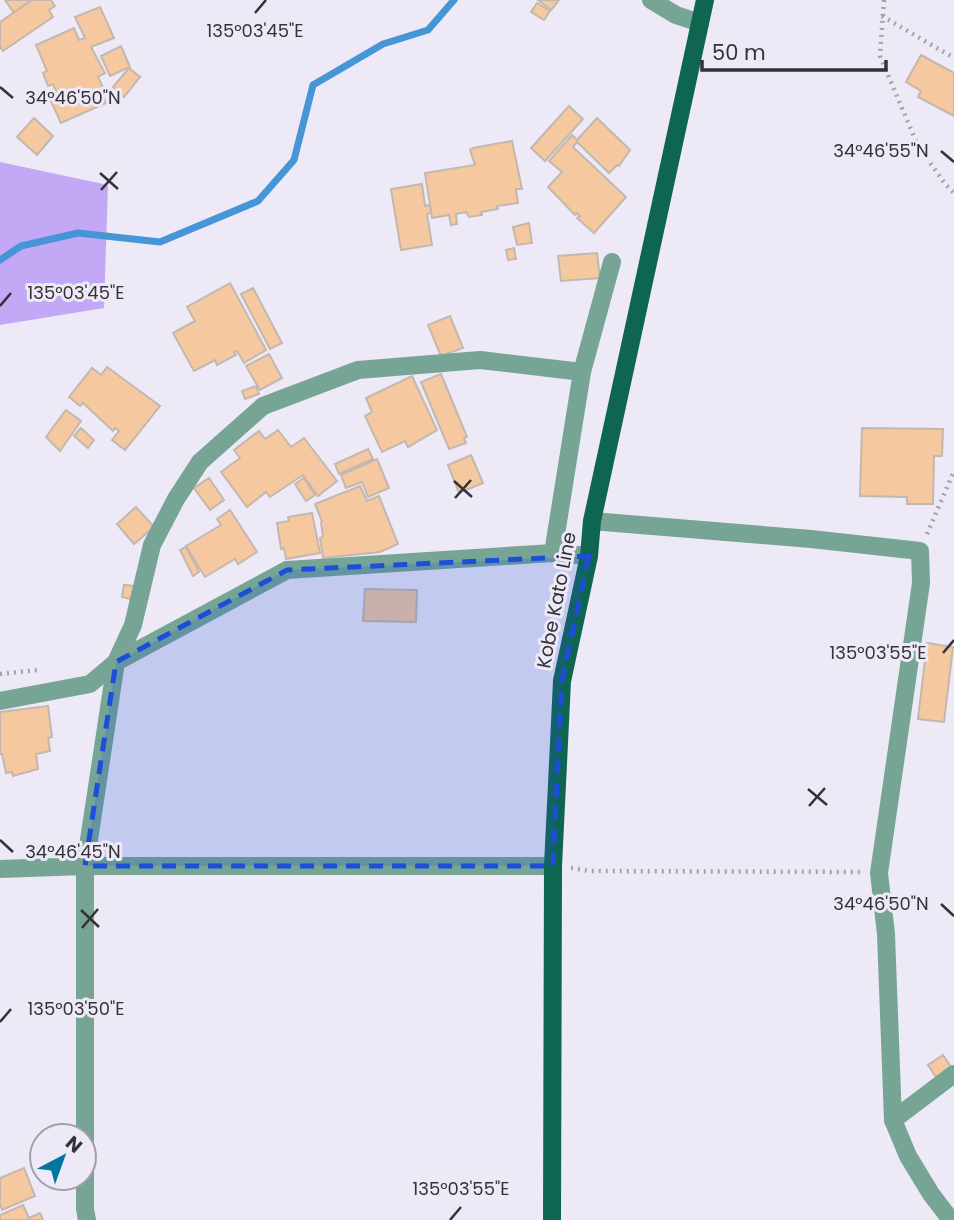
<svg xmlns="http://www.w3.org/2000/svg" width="954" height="1220" viewBox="0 0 954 1220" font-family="Poppins,sans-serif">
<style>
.green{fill:#c3a8f5}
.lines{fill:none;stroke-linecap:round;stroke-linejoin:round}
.stream{stroke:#4695d7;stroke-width:7}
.building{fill:#f6c89f;stroke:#c3b8af;stroke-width:2}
.path{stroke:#a5a2ac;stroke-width:4.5;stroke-dasharray:2 5;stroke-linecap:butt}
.minor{stroke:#76a595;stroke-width:18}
.major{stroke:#0f6650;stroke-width:18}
.marked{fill:#1d4ed8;fill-opacity:0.2;stroke:#1d4ed8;stroke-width:5;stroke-dasharray:14 9;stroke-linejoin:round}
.ticks{fill:none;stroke:#333236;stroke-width:2.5}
.labels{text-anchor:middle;stroke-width:6;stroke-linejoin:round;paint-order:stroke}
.street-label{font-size:19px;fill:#333236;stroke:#ede9f6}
.ticks-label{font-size:18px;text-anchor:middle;fill:#333236;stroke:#ede9f6;stroke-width:6;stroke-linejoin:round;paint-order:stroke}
</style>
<rect width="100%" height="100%" fill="#ede9f6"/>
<path class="green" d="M0 162 108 185 104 308 0 325Z"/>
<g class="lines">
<path class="stream" d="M0 260 21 246 78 233 160 242 258 201 294 160 313 85 383 44 428 30 454 0"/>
</g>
<g class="building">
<path d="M5 0H32L14 13Z"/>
<path d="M32 0H51L55 6 49 10 53 17 3 51 0 47V22Z"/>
<path d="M538 0H559L551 10Z"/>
<path d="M537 3 550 11 544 20 531 12Z"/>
<path d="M100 7 114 38 91 47 105 73 98 77 106 94 103 96 106 103 61 123 49 97 56 92 53 84 48 86 43 73 47 71 36 45 74 28 79 40 85 38 75 17Z"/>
<path d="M121 46 130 67 110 76 101 56Z"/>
<path d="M921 55 954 73V116L918 97 921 91 906 82Z"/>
<path d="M129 68 140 77 124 97 113 87Z"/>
<path d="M569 106 583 119 545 161 531 148Z"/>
<path d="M34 118 53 136 37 155 17 137Z"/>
<path d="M597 118 630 150 619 166 617 165 609 173 577 142 573 147 626 197 594 233 577 218 580 216 577 213 575 215 548 187 562 172 549 161 572 135 577 140Z"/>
<path d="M512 141 522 189H516L518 203 497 206 498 209 481 212 482 215 469 217 466 212 456 214 457 224 451 225 449 215 432 218 425 173 475 165 470 150 473 148Z"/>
<path d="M422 184 425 206 430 205 431 213 427 214 432 245 401 250 391 189Z"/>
<path d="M529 223 532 243 517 245 513 227Z"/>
<path d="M514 248 516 259 508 260 506 250Z"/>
<path d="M597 253 600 278 561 281 558 256Z"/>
<path d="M230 283 266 350 244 363 237 351 234 352 236 355 217 365 215 360 194 371 173 333 195 321 187 307Z"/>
<path d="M253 288 282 343 270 349 241 294Z"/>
<path d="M450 316 463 348 441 356 428 325Z"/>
<path d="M269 354 282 378 260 390 246 366Z"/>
<path d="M107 367 160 406 125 450 112 440 119 431 115 428 113 431 83 403 80 406 69 397 92 368 101 375Z"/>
<path d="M441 374 467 437 464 438 466 443 449 449 421 382Z"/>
<path d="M412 376 437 430 408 447 405 441 382 452 365 416 372 412 366 398Z"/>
<path d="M256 386 259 394 245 399 242 391Z"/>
<path d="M66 410 81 421 60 451 46 437Z"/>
<path d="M81 428 94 440 88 448 74 436Z"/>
<path d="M862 428 943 429 942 456H934L933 504H907V497L860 496Z"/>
<path d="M278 430 291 447 304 438 337 481 318 496 303 475 270 497 266 492 247 507 221 472 240 458 234 450 259 431 265 439Z"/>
<path d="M368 449 373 459 339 474 335 464Z"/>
<path d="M471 455 483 483 459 493 448 465Z"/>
<path d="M377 459 389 488 368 497 362 482 346 488 341 475Z"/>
<path d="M209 478 224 500 210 510 194 488Z"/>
<path d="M304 478 315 495 306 501 295 484Z"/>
<path d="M360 486 367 501 379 496 398 544 380 552 323 558 320 538 323 537 321 522 322 521 315 504Z"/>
<path d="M136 507 154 527 134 544 117 524Z"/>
<path d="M230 510 257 552 238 564 235 559 205 577 186 546 221 525 217 519Z"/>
<path d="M312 513 320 553 286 559 284 548 281 549 277 523 289 521 288 517Z"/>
<path d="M186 547 199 572 193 576 180 550Z"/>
<path d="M124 585 134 586 131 599 122 597Z"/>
<path d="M365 589 417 590 416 622 363 621Z"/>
<path d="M927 643 953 647 944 722 918 719Z"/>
<path d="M48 706 52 737 48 738 50 751 36 754 38 769 13 776 12 772 6 773 2 754H0V712Z"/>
<path d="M943 1055 951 1067 936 1077 928 1065Z"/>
<path d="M24 1168 35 1196 2 1210 0 1204V1178Z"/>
<path d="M23 1205 29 1218 40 1213 43 1220H0V1215Z"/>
</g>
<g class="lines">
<g class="path">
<path d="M884 0 880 56 918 146 946 185 954 193"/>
<path d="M882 16 954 58"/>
<path d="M927 534 954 471"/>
<path d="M0 674 37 670"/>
<path d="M571 868 590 871 860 872"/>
</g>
<g class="minor">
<path d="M651 0 676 15 700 23"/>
<path d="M592 521 811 539 920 551 921 583 879 873 886 934 893 1120 908 1156 931 1194 951 1220"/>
<path d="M553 553 582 372 612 262"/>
<path d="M0 701 90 684 116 662 287 570 553 553 589 556"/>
<path d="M0 869 85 866H553"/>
<path d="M893 1120 954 1074"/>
<path d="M87 1220 85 1209V866L116 662 133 625 152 545 176 499 200 462 263 406 358 370 480 360 582 372"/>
</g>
<path class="major" d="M552 1220 553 866 562 681 589 556 592 521 705 0"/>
</g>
<path class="marked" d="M589 556 562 681 553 866H85L116 662 287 570Z"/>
<path class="ticks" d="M255 13 266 0M0 87 13 98M941 151 954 162M100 173 118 189M101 190 117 172M0 306 11 293M454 481 472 497M455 498 471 480M943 653 954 640M808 789 827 805M809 806 825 788M0 840 13 852M941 904 954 916M81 910 99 927M82 928 98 909M0 1022 11 1009M450 1220 461 1207"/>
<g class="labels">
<g class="street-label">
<text transform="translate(556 600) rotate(-79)" y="7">Kobe Kato Line</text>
</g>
</g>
<g class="ticks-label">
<text x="255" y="37">135°03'45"E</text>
<text x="73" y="104">34°46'50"N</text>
<text x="881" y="157">34°46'55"N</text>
<text x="76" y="299">135°03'45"E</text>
<text x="878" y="659">135°03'55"E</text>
<text x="73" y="858">34°46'45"N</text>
<text x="881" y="910">34°46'50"N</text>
<text x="76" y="1015">135°03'50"E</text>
<text x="461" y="1195">135°03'55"E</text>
</g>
<g transform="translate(63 1157) rotate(41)"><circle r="33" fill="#ede9f6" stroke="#a3a0a9" stroke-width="2"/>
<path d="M0-5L12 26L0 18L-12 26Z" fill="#02759f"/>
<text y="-10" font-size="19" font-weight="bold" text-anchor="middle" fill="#333236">N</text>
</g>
<path d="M702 60v10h184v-10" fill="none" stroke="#333236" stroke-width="3.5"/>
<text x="712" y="60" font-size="21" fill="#333236" stroke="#ede9f6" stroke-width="5" paint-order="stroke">50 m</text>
</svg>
